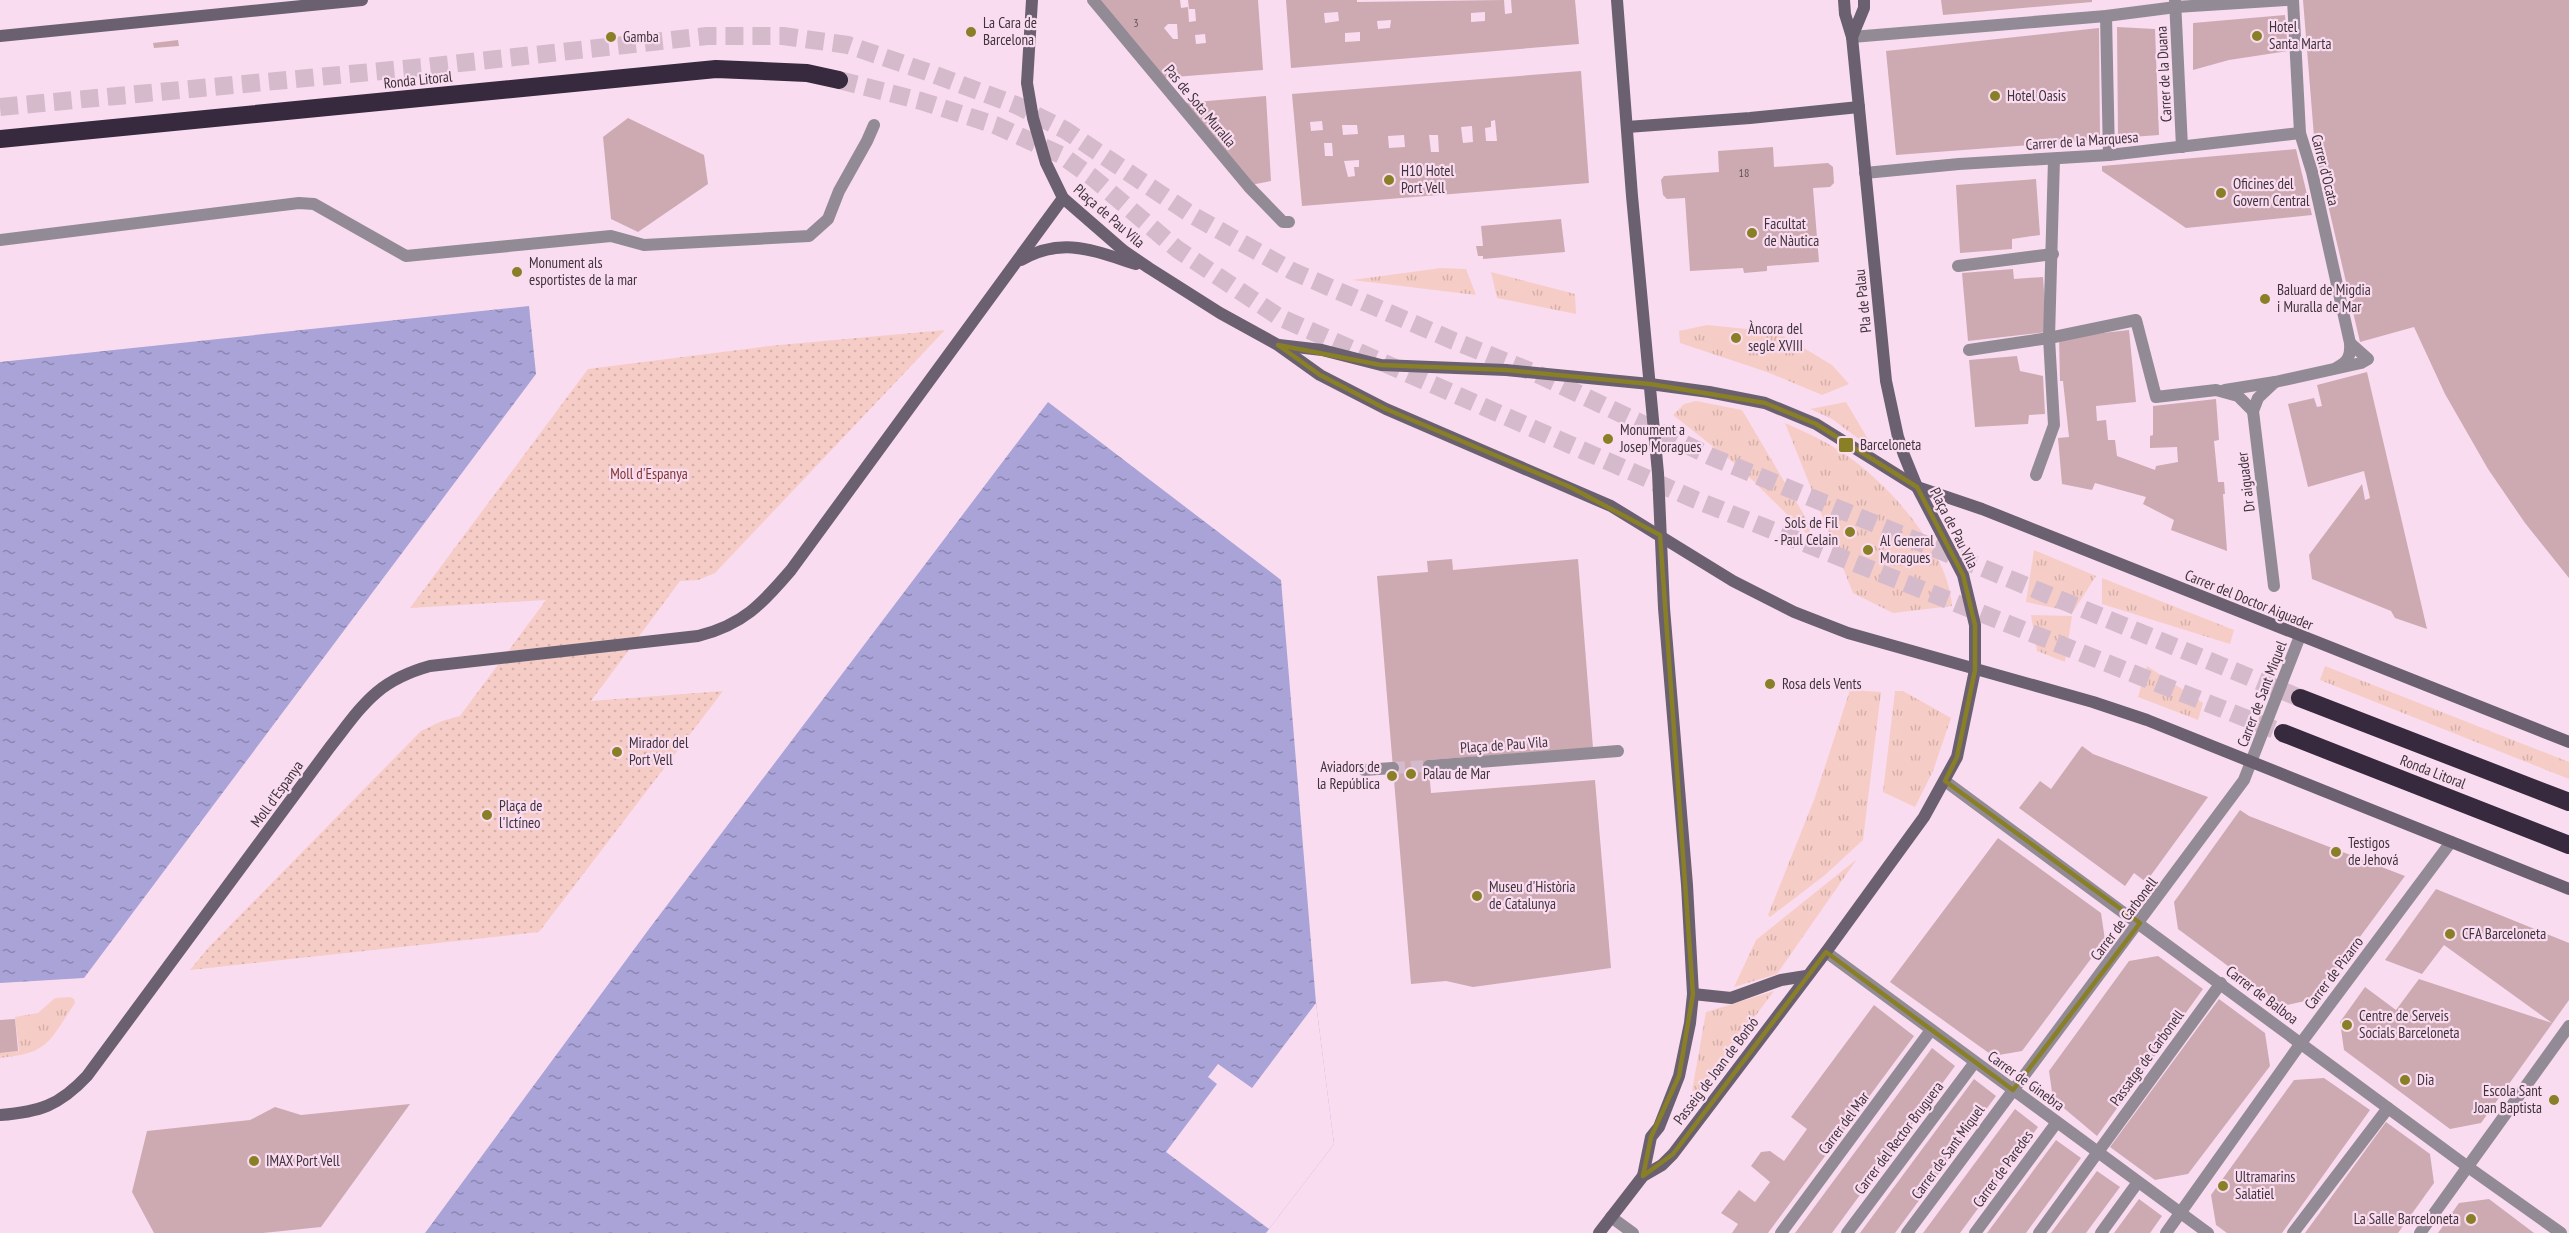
<svg xmlns="http://www.w3.org/2000/svg" width="2569" height="1233" viewBox="0 0 2569 1233" font-family="'PT Sans Narrow',sans-serif">
<style>
.grass{fill:url(#grass-tufts)}
.park{fill:url(#park-dots)}
.water{fill:url(#water-ripples)}
.pier{fill:#fadcf0}
.building{fill:#cdaab1;fill-rule:evenodd}
.lines{fill:none;stroke-linecap:round;stroke-linejoin:round}
.street-tunnel{stroke:#d5bacc;stroke-width:12;stroke-dasharray:12 6;stroke-linecap:butt}
.highway-tunnel{stroke:#d5bacc;stroke-width:18;stroke-dasharray:18 9;stroke-linecap:butt}
.street{stroke:#928b96;stroke-width:12}
.secondary{stroke:#6a6070;stroke-width:12}
.highway{stroke:#37293e;stroke-width:18}
.marked{fill:none;stroke:#887f26;stroke-width:4.5;stroke-linejoin:round}
.poi-dot{fill:#887f26;stroke:#fadcf0;stroke-width:2}
.labels{text-anchor:middle;stroke-width:4.5;stroke-linejoin:round;paint-order:stroke}
.number-label{font-size:12px;fill:#635259}
.poi-label{font-size:15px;fill:#40343c;stroke:#fadcf0;text-anchor:start}
.street-label{font-size:15px;fill:#40343c;stroke:#fadcf0}
.park-label{font-size:15px;fill:#80362e;stroke:#fadcf0}
</style>
<defs>
<pattern id="grass-tufts" width="24" height="20" patternUnits="userSpaceOnUse" patternTransform="scale(1.5)"><rect width="24" height="20" fill="#f6ccc6"/><path d="M3 7l-1-3M5 7V3M7 7l1-3M15 17l-1-3M17 17v-4M19 17l1-3" fill="none" stroke="#d4b0ab"/></pattern>
<pattern id="park-dots" width="8" height="8" patternUnits="userSpaceOnUse" patternTransform="scale(1.5)"><rect width="8" height="8" fill="#f6ccc6"/><path d="M2 2h.1M6 6h.1" fill="none" stroke="#d4b0ab" stroke-width="1.8" stroke-linecap="round"/></pattern>
<pattern id="water-ripples" width="26" height="14" patternUnits="userSpaceOnUse" patternTransform="scale(1.5)"><rect width="26" height="14" fill="#a9a3d7"/><path d="M2 4q2-2 4 0t4 0M15 11q2-2 4 0t4 0" fill="none" stroke="#8b86b0"/></pattern>
</defs>
<rect width="100%" height="100%" fill="#fadcf0"/>
<g class="grass">
<path d="M1441 268 1466 269 1476 295 1352 280Z"/>
<path d="M1491 272 1575 294 1576 314 1497 298Z"/>
<path d="M1707 325 1777 332 1832 365 1849 384 1822 395 1767 372 1680 343 1679 331Z"/>
<path d="M1696 401 1742 410 1810 525 1809 536 1739 467 1673 415 1684 404Z"/>
<path d="M1846 402 1875 451 1832 419 1810 409Z"/>
<path d="M1785 423C1806 432 1827 442 1846 455 1889 484 1949 552 1952 606L1893 613 1853 593Z"/>
<path d="M2034 550 2096 576 2073 612 2026 602Z"/>
<path d="M2102 578 2234 630 2230 644 2102 604Z"/>
<path d="M2031 615 2072 616 2065 662 2037 651Z"/>
<path d="M2147 666 2203 703 2198 720 2138 697Z"/>
<path d="M2325 666 2569 762V779L2320 680Z"/>
<path d="M1850 690 1881 692 1863 840 1825 875 1770 917 1768 915 1814 800Z"/>
<path d="M1895 691H1903L1951 718 1933 771 1915 807 1883 792Z"/>
<path d="M1857 859 1777 974 1734 987 1756 940Z"/>
<path d="M1774 991 1700 1090 1692 1091 1706 1012Z"/>
<path d="M70 997 74 999 75 1003C49 1041 50 1053 0 1058V1053L19 1051 15 1017 38 1013 55 998Z"/>
</g>
<path class="park" d="M945 330 715 573 698 580 680 581 591 701 723 691 539 932 190 970 209 947 421 731 442 721 460 716 546 600 410 608 588 369 769 346Z"/>
<g class="water">
<path d="M529 306 536 374 84 978 0 983V362Z"/>
<path d="M1048 402 1281 580 1316 1003 1334 1144 1266 1233H425L649 929Z"/>
</g>
<path class="pier" d="M1316 1003 1334 1144 1269 1229 1166 1152 1217 1084 1208 1077 1218 1064 1252 1088Z"/>
<g class="building">
<path d="M1098 0H1180L1181 8 1188 7 1189 22 1196 21 1195 9H1189L1188 0H1258L1263 70 1162 78ZM1168 24H1177L1178 39H1173L1164 28ZM1205 34 1206 43 1196 44 1195 35Z"/>
<path d="M1286 0H1357V2L1504 0 1505 14 1512 13 1511 0H1575L1579 44 1291 68ZM1338 12 1339 21 1325 23 1324 13ZM1485 12V21L1471 22V13ZM1391 20 1390 28 1378 29 1377 21ZM1360 32V41L1345 42V33Z"/>
<path d="M1941 0H2092V2L1943 15Z"/>
<path d="M2303 0H2569V578L2525 523 2488 469 2445 394 2414 327 2360 342 2315 149Z"/>
<path d="M2285 15 2288 51 2229 60 2193 70V23Z"/>
<path d="M2117 27 2155 29 2159 135 2118 138Z"/>
<path d="M2099 28 2100 140 1896 155 1886 51Z"/>
<path d="M178 40 179 46 154 48 153 43Z"/>
<path d="M1581 71 1589 183 1302 206 1292 94ZM1495 120 1497 141H1486L1485 128 1491 127V121ZM1322 121 1323 130 1311 131 1310 122ZM1342 125H1357L1358 134 1343 135ZM1472 126 1473 142 1463 143 1461 127ZM1404 135 1405 147 1389 148 1388 136ZM1429 135H1438L1439 152H1431ZM1324 143H1332L1333 156H1325ZM1359 160V167H1354L1355 176 1348 177 1344 161Z"/>
<path d="M1266 96 1271 181 1251 185 1184 103Z"/>
<path d="M628 118 704 155 708 184 638 232 611 219 603 137Z"/>
<path d="M1773 147 1774 167 1828 163 1833 167 1834 183 1830 187 1813 188 1819 262 1767 266V271L1744 273 1743 268 1690 271 1685 198 1667 199 1663 195 1661 180 1664 176 1719 172 1718 151Z"/>
<path d="M2296 149 2312 215 2186 228 2102 171V166Z"/>
<path d="M2036 179 2040 235 2012 239V249L1960 253 1956 185Z"/>
<path d="M1561 219 1565 252 1483 259V256H1478L1476 246H1483L1481 226Z"/>
<path d="M2013 269 2014 279 2043 277 2047 332 1968 341 1962 273Z"/>
<path d="M2129 330 2136 402 2096 406 2097 421 2106 420 2108 440H2115L2117 456 2155 470 2156 466 2178 462 2177 447 2150 448V436L2153 435V406L2216 399 2219 440 2214 441 2218 482H2224L2225 494H2223L2227 551 2171 530 2174 520 2143 504 2146 497 2095 483 2092 490 2062 484 2058 438 2069 437 2063 381H2060L2059 338Z"/>
<path d="M2017 356 2020 371 2043 376 2045 414 2029 415 2028 424 1975 427 1969 360Z"/>
<path d="M2367 372 2427 629 2395 618 2391 611 2312 579 2309 555 2362 484 2365 500 2370 498 2364 471 2308 487 2288 404 2314 398 2317 407 2322 406 2317 385Z"/>
<path d="M1452 559 1453 570 1578 559 1593 748 1428 760 1431 793 1595 780 1611 968 1473 987 1446 981 1411 984 1377 576 1428 572 1427 561Z"/>
<path d="M2082 746 2093 754 2208 797 2146 882 2134 873 2125 886 2019 808 2040 781 2051 789Z"/>
<path d="M2240 810 2249 816 2405 876 2314 999 2282 1006 2178 929 2174 902Z"/>
<path d="M1998 838 2101 913 2105 940 2022 1051 1993 1056 1890 982Z"/>
<path d="M2436 889 2569 943V1000L2481 1123 2450 1129 2344 1050 2340 1022 2365 987 2396 1010 2419 979 2552 1023 2444 945 2422 974 2385 960Z"/>
<path d="M2158 956 2203 989 2097 1136 2053 1099 2049 1071 2129 961Z"/>
<path d="M2219 999 2265 1033 2270 1066 2188 1174 2155 1180 2110 1147Z"/>
<path d="M1874 1005 1914 1036 1768 1233H1732L1738 1224 1721 1213 1739 1190 1755 1202 1770 1182 1751 1166 1761 1152 1770 1151 1784 1161 1807 1129 1791 1117Z"/>
<path d="M15 1019 18 1051 0 1053V1020Z"/>
<path d="M1932 1048 1955 1066 1832 1233H1795Z"/>
<path d="M2324 1078 2370 1110 2282 1233H2227L2216 1225 2211 1195 2294 1080Z"/>
<path d="M1974 1079 1996 1096 1895 1233H1860Z"/>
<path d="M410 1104 321 1227 263 1233H154L132 1192 147 1131 250 1120 275 1107 301 1115Z"/>
<path d="M2015 1109 2038 1127 1960 1233H1923Z"/>
<path d="M2386 1122 2430 1154 2434 1183 2398 1233H2305Z"/>
<path d="M2056 1140 2081 1158 2026 1233H1987Z"/>
<path d="M2097 1171 2120 1187 2086 1233H2051Z"/>
<path d="M2139 1199 2162 1216 2150 1233H2114Z"/>
<path d="M2489 1199 2534 1233H2438L2459 1203Z"/>
</g>
<g class="lines">
<path class="street-tunnel" d="M1393 768 1429 766"/>
<g class="highway-tunnel">
<path d="M839 80 921 101 995 125 1061 155 1092 177 1177 249 1279 317 1696 500 2283 733"/>
<path d="M0 107 424 67 707 36H783L848 45 930 73 1016 105 1065 130 1192 215 1292 271 1454 341 1535 373 1712 457 2300 698"/>
</g>
<g class="street">
<path d="M1093 0 1249 187 1283 222H1289"/>
<path d="M2175 0 2182 147"/>
<path d="M2293 0 2300 133 2312 172 2350 343C2351 356 2348 362 2336 368"/>
<path d="M2106 16 2109 155"/>
<path d="M1852 37 2106 16 2176 7 2286 0"/>
<path d="M1865 173 1959 164 2109 155 2300 133"/>
<path d="M0 240 299 203 314 204 406 256 611 236 644 245 809 236 828 219 839 191 867 141 874 125"/>
<path d="M1958 266 2053 254"/>
<path d="M1969 350 2049 338 2136 320 2156 397 2216 390 2238 396 2253 411"/>
<path d="M2225 390 2275 382 2361 363 2368 359 2350 343"/>
<path d="M2036 475 2054 425 2049 338 2054 159"/>
<path d="M2274 586 2253 411 2258 398 2275 382"/>
<path d="M1429 766 1618 751"/>
<path d="M1364 770 1393 768"/>
<path d="M1945 781 2468 1167 2561 1233"/>
<path d="M1826 952 2208 1233"/>
<path d="M1611 1217 1633 1233"/>
<path d="M1781 1233 1931 1030"/>
<path d="M1847 1233 1975 1062"/>
<path d="M1907 1233 2244 780 2300 636"/>
<path d="M1975 1233 2057 1122"/>
<path d="M2039 1233 2221 983"/>
<path d="M2101 1233 2138 1182"/>
<path d="M2166 1233 2301 1043 2451 842"/>
<path d="M2293 1233 2388 1108"/>
<path d="M2420 1233 2569 1026"/>
</g>
<g class="secondary">
<path d="M1032 0 1027 83 1033 118 1046 163 1063 198 1124 251 1149 268 1220 313 1278 345 1320 375 1386 409 1611 506 1733 581 1794 612 1848 633 2093 702 2147 720 2569 889"/>
<path d="M1617 0 1632 196 1658 473 1664 608 1687 885 1693 994 1690 1023 1679 1076 1659 1127 1651 1137 1643 1176"/>
<path d="M0 36 362 0"/>
<path d="M1852 37 1864 8V0"/>
<path d="M1627 127 1750 118 1859 107"/>
<path d="M1021 260C1063 236 1094 251 1136 264"/>
<path d="M1279 345 1322 350 1381 365 1506 370 1650 384 1709 392 1765 403 1816 424 1917 487 1982 509 2569 742"/>
<path d="M1693 994 1731 998 1781 980 1806 976"/>
<path d="M0 1115C39 1112 59 1106 87 1076L330 747C363 705 376 681 430 666L698 636C743 625 762 604 791 570L1063 198"/>
<path d="M1599 1233 1643 1176 1662 1165 1673 1154 1826 952 1924 817 1957 757 1975 670V625L1963 575 1917 487 1904 455 1898 437 1886 381 1852 37 1845 14 1844 0"/>
</g>
<g class="highway">
<path d="M0 139 716 69 807 73 839 80"/>
<path d="M2300 698 2569 802"/>
<path d="M2283 733 2569 845"/>
</g>
</g>
<path class="marked" d="M1278 345 1381 365 1506 370 1650 384 1765 403 1816 424 1917 487 1963 575 1975 625V670L1957 757 1945 781 2140 923 2013 1090 1826 952 1673 1154 1643 1176 1651 1137 1679 1076 1693 994 1660 535 1570 487 1386 409 1320 375Z"/>
<g class="poi-dot">
<circle cx="971" cy="32" r="6"/>
<circle cx="2257" cy="36" r="6"/>
<circle cx="611" cy="37" r="6"/>
<circle cx="1995" cy="96" r="6"/>
<circle cx="1389" cy="180" r="6"/>
<circle cx="2221" cy="193" r="6"/>
<circle cx="1752" cy="233" r="6"/>
<circle cx="517" cy="272" r="6"/>
<circle cx="2265" cy="299" r="6"/>
<circle cx="1736" cy="338" r="6"/>
<circle cx="1608" cy="439" r="6"/>
<rect x="1838" y="437" width="16" height="16" rx="3"/>
<circle cx="1850" cy="532" r="6"/>
<circle cx="1868" cy="550" r="6"/>
<circle cx="1770" cy="684" r="6"/>
<circle cx="617" cy="752" r="6"/>
<circle cx="1411" cy="774" r="6"/>
<circle cx="1392" cy="776" r="6"/>
<circle cx="487" cy="815" r="6"/>
<circle cx="2336" cy="852" r="6"/>
<circle cx="1477" cy="896" r="6"/>
<circle cx="2450" cy="934" r="6"/>
<circle cx="2347" cy="1025" r="6"/>
<circle cx="2405" cy="1080" r="6"/>
<circle cx="2554" cy="1100" r="6"/>
<circle cx="254" cy="1161" r="6"/>
<circle cx="2223" cy="1186" r="6"/>
<circle cx="2471" cy="1219" r="6"/>
</g>
<g class="labels">
<g class="number-label">
<text x="1136" y="27">3</text>
<text x="1744" y="177">18</text>
</g>
<g class="poi-label">
<text x="983" y="28">La Cara de<tspan x="983" dy="17">Barcelona</tspan></text>
<text x="2269" y="32">Hotel<tspan x="2269" dy="17">Santa Marta</tspan></text>
<text x="623" y="42">Gamba</text>
<text x="2007" y="101">Hotel Oasis</text>
<text x="1401" y="176">H10 Hotel<tspan x="1401" dy="17">Port Vell</tspan></text>
<text x="2233" y="189">Oficines del<tspan x="2233" dy="17">Govern Central</tspan></text>
<text x="1764" y="229">Facultat<tspan x="1764" dy="17">de Nàutica</tspan></text>
<text x="529" y="268">Monument als<tspan x="529" dy="17">esportistes de la mar</tspan></text>
<text x="2277" y="295">Baluard de Migdia<tspan x="2277" dy="17">i Muralla de Mar</tspan></text>
<text x="1748" y="334">Àncora del<tspan x="1748" dy="17">segle XVIII</tspan></text>
<text x="1620" y="435">Monument a<tspan x="1620" dy="17">Josep Moragues</tspan></text>
<text x="1860" y="450">Barceloneta</text>
<text x="1838" y="528" text-anchor="end">Sols de Fil<tspan x="1838" dy="17">- Paul Celain</tspan></text>
<text x="1880" y="546">Al General<tspan x="1880" dy="17">Moragues</tspan></text>
<text x="1782" y="689">Rosa dels Vents</text>
<text x="629" y="748">Mirador del<tspan x="629" dy="17">Port Vell</tspan></text>
<text x="1380" y="772" text-anchor="end">Aviadors de<tspan x="1380" dy="17">la República</tspan></text>
<text x="1423" y="779">Palau de Mar</text>
<text x="499" y="811">Plaça de<tspan x="499" dy="17">l'Ictíneo</tspan></text>
<text x="2348" y="848">Testigos<tspan x="2348" dy="17">de Jehová</tspan></text>
<text x="1489" y="892">Museu d'Història<tspan x="1489" dy="17">de Catalunya</tspan></text>
<text x="2462" y="939">CFA Barceloneta</text>
<text x="2359" y="1021">Centre de Serveis<tspan x="2359" dy="17">Socials Barceloneta</tspan></text>
<text x="2417" y="1085">Dia</text>
<text x="2542" y="1096" text-anchor="end">Escola Sant<tspan x="2542" dy="17">Joan Baptista</tspan></text>
<text x="266" y="1166">IMAX Port Vell</text>
<text x="2235" y="1182">Ultramarins<tspan x="2235" dy="17">Salatiel</tspan></text>
<text x="2459" y="1224" text-anchor="end">La Salle Barceloneta</text>
</g>
<g class="street-label">
<text transform="translate(2164 74) rotate(-93)" y="5">Carrer de la Duana</text>
<text transform="translate(418 80) rotate(-6)" y="5">Ronda Litoral</text>
<text transform="translate(1200 106) rotate(50)" y="5">Pas de Sota Muralla</text>
<text transform="translate(2082 141) rotate(-4)" y="5">Carrer de la Marquesa</text>
<text transform="translate(2325 170) rotate(76)" y="5">Carrer d'Ocata</text>
<text transform="translate(1109 216) rotate(41)" y="5">Plaça de Pau Vila</text>
<text transform="translate(1863 301) rotate(-96)" y="5">Pla de Palau</text>
<text transform="translate(2246 482) rotate(-97)" y="5">Dr aiguader</text>
<text transform="translate(1954 528) rotate(63)" y="5">Plaça de Pau Vila</text>
<text transform="translate(2249 600) rotate(22)" y="5">Carrer del Doctor Aiguader</text>
<text transform="translate(2262 694) rotate(-69)" y="5">Carrer de Sant Miquel</text>
<text transform="translate(1504 745) rotate(-4)" y="5">Plaça de Pau Vila</text>
<text transform="translate(2433 772) rotate(21)" y="5">Ronda Litoral</text>
<text transform="translate(277 794) rotate(-54)" y="5">Moll d'Espanya</text>
<text transform="translate(2124 919) rotate(-53)" y="5">Carrer de Carbonell</text>
<text transform="translate(2334 973) rotate(-53)" y="5">Carrer de Pizarro</text>
<text transform="translate(2262 995) rotate(37)" y="5">Carrer de Balboa</text>
<text transform="translate(2147 1058) rotate(-54)" y="5">Passatge de Carbonell</text>
<text transform="translate(1716 1071) rotate(-53)" y="5">Passeig de Joan de Borbó</text>
<text transform="translate(2026 1081) rotate(36)" y="5">Carrer de Ginebra</text>
<text transform="translate(1844 1123) rotate(-53)" y="5">Carrer del Mar</text>
<text transform="translate(1899 1138) rotate(-53)" y="5">Carrer del Rector Bruguera</text>
<text transform="translate(1948 1152) rotate(-54)" y="5">Carrer de Sant Miquel</text>
<text transform="translate(2003 1169) rotate(-54)" y="5">Carrer de Paredes</text>
</g>
<g class="park-label">
<text x="649" y="479">Moll d'Espanya</text>
</g>
</g>
</svg>
